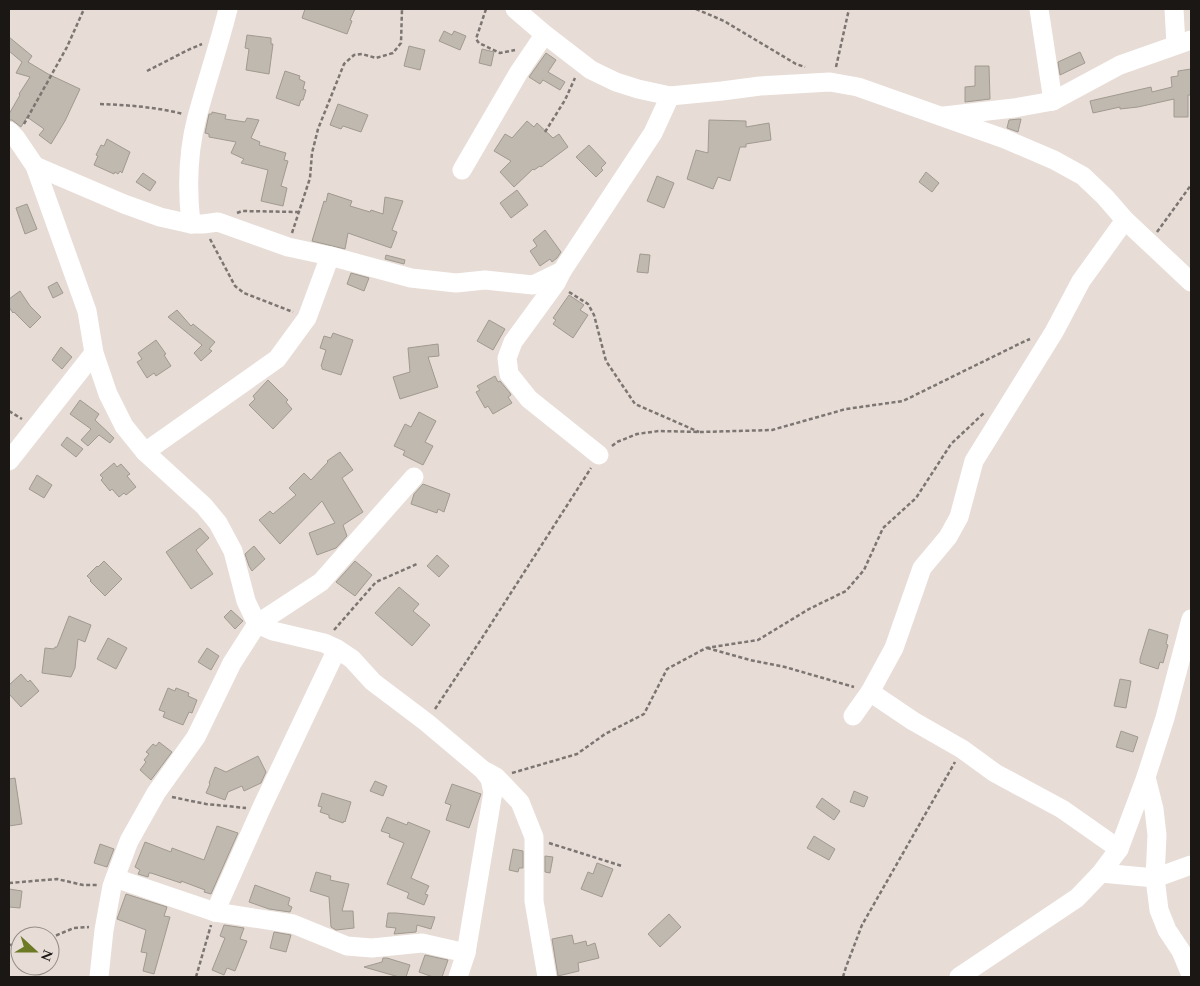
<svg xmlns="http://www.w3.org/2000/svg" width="1200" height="986" viewBox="0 0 1200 986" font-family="Spectral,serif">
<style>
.building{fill:#bfb9af;stroke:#a09a90}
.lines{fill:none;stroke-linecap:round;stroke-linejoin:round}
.path{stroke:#7c7571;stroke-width:2.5;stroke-dasharray:4 2.5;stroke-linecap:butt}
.minor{stroke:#fff;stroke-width:19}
</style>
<rect width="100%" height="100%" fill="#e7dcd6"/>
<g class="building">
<path d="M305 9H355L350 20 352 21 347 34 302 18Z"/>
<path d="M444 31 452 35 454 31 466 36 460 50 439 41Z"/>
<path d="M247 35 271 38V44H273L269 74 246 70 249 49 245 48Z"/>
<path d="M9 37 32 56 28 62 48 74 80 89 65 121 51 144 39 135 44 129 27 117 21 127 12 120H9V114L20 95 19 94 30 77 16 73 22 62 9 51Z"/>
<path d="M409 46 425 50 420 70 404 66Z"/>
<path d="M482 49 494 52 491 66 479 63Z"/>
<path d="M1080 52 1085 63 1060 75 1058 62Z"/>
<path d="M546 53 556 60 548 72 565 82 560 90 543 80 540 84 529 77Z"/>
<path d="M975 66H989L990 99 965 102V87L975 86Z"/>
<path d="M1191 69V95H1188V117H1174V99L1138 107 1120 109V107L1093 113 1090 101 1151 87 1152 92 1172 87 1171 77 1178 76V71Z"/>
<path d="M285 71 300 76 299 79 305 82 303 89 306 90 303 100H301L299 106 276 98Z"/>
<path d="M338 104 368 115 361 132 343 126 341 129 330 125Z"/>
<path d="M212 112 226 115 225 119 245 122 247 118 259 120 251 138 260 142 259 145 286 153 284 160 288 161 281 186 287 188 283 206 261 201 268 170 241 163 244 159 231 153 236 142 209 137V134L205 133 209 114H212Z"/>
<path d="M1019 119H1021L1018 132 1007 128 1009 120Z"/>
<path d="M709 120 746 121V127L769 123 771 140 746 144V147H740L730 181 718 177 713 189 687 179 696 150 708 153Z"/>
<path d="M527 121 534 127 537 123 553 138 559 134 568 147 541 167 540 166 534 170 533 169 514 187 500 172 511 161 494 151 505 134 512 138Z"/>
<path d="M107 139 130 152 122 173 120 171 118 174 115 172 114 174 94 165 98 156 96 155 101 145 104 146Z"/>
<path d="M589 145 606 163 601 168 603 170 596 177 576 157Z"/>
<path d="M926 172 939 183 932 192 919 182Z"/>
<path d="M143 173 156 182 150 191 136 182Z"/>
<path d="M657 176 674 183 664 208 647 201Z"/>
<path d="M517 190 528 205 511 218 500 203Z"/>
<path d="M328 193 352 201 350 206 370 212 371 210 383 214 385 197 403 201 392 230 397 232 391 248 348 233 345 249 312 241 324 201 326 202Z"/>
<path d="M27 204 37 229 25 234 16 208Z"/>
<path d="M545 230 561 252 557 258 552 262 550 259 540 266 530 251 537 246 533 240Z"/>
<path d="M640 254 650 255 648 273 637 272Z"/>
<path d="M386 255 405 260 404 264 385 259Z"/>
<path d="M351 273 369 278 364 291 347 284Z"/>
<path d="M57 282 63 293 53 298 48 287Z"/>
<path d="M20 291 30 306 41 317 30 328 14 312 13 313 9 307V299Z"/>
<path d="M569 295 584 305 580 310 588 315 573 338 553 324 556 320 553 318Z"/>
<path d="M177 310 191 326 193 324 215 342 209 349 212 351 201 361 194 353 202 345 168 317Z"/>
<path d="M489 320 505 329 493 350 477 341Z"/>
<path d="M333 333 353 340 341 375 322 369V367L321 366 326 350 320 348 324 336 331 338Z"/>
<path d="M156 340 166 354 164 355 171 366 156 376 154 373 147 378 137 362 142 359 138 353Z"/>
<path d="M438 344 439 356 428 357 438 387 400 399 393 377 410 372 408 348Z"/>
<path d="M61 347 72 357 62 369 52 360Z"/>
<path d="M495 376 498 382 500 381 510 393 511 395 508 397 512 403 493 414 488 406 485 408 476 392 480 390 477 386Z"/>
<path d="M268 380 288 400 286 402 292 409 273 429 249 405 255 399 253 396Z"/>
<path d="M80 400 99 414 95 420 114 438 110 443 99 435 88 446 81 440 91 429 70 414Z"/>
<path d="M419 412 436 421 425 442 433 446 423 465 403 455 405 451 394 446 405 424 411 427Z"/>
<path d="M67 437 83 449 76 457 61 445Z"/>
<path d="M340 452 353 470 342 478 363 512 343 525 347 536 336 548 317 555 309 533 335 523 322 501 280 544 259 520 270 511 273 514 296 495 289 488 304 473 311 480 328 462 327 461Z"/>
<path d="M114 463 117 467 121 464 130 474 127 476 136 487 126 495 124 493 119 497 112 489 110 491 101 480 103 478 100 475Z"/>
<path d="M37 475 52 485 44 498 29 489Z"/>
<path d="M423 484 450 494 444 512 438 509 437 513 411 504 414 494Z"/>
<path d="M200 528 209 538 196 550 213 574 191 589 166 552Z"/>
<path d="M254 546 265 559 252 571 249 566 245 554Z"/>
<path d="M437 555 449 566 439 577 427 566Z"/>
<path d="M104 561 122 579 105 596 90 581 91 580 87 576 97 566 98 567Z"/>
<path d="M355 561 372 575 355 596 336 582Z"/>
<path d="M399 587 419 604 413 611 430 625 412 646 375 613Z"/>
<path d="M231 610 243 621 235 629 224 617Z"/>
<path d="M69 616 91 625 85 642 78 639 75 668 71 677 42 673 45 648 54 649 55 647H57Z"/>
<path d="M1149 629 1168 635 1166 644 1168 645 1163 663 1160 662 1158 669 1140 663V659Z"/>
<path d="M108 638 127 648 116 669 97 659Z"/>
<path d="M207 648 219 656 211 670 198 662Z"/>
<path d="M21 674 28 682 30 680 39 691 21 707 9 694V685Z"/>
<path d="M1120 679 1131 681 1126 708 1114 706Z"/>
<path d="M168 688 175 691 176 688 189 693 188 696 197 700 192 713 189 712 183 725 163 717 165 712 159 710Z"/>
<path d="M1121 731 1138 737 1133 752 1116 747Z"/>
<path d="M159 742 172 752 151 780 140 770 146 762 144 760 149 754 146 752 153 744 156 746Z"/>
<path d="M258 756 266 772 261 783 244 791 242 786 228 792 225 800 206 793 210 784 209 783 215 767 226 772Z"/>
<path d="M15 778 22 824 9 826V779Z"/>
<path d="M375 781 387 786 383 796 370 791Z"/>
<path d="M452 784 481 794 469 828 446 820 451 805 445 803Z"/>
<path d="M854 791 868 797 864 807 850 802Z"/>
<path d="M322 793 351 802 345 822 344 821 343 823 329 818V815L320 812 322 807 318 806Z"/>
<path d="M822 798 840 811 834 820 816 807Z"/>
<path d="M387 817 407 825 408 822 430 831 411 878 429 886 425 894 428 895 424 905 407 898 409 893 387 884 404 843 389 837 390 834 381 831Z"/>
<path d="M217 826 238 833 211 894 204 892 205 890 181 881V883L151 873H149L148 877 138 874 140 870 135 867 145 842 171 852 172 848 204 860Z"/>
<path d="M814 836 835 849 829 860 807 848Z"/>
<path d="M100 844 114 849 107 867 94 863Z"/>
<path d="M513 849 523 851V868H519L518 872 509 870Z"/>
<path d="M545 856 553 857 550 873 545 872Z"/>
<path d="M597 863 613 869 602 897 581 889 588 872 593 874Z"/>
<path d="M316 872 331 876 330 880 349 884 342 911H353L354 928 336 930 331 927 329 897 310 891Z"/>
<path d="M255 885 290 898 288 905 292 907 290 912 269 909 249 902Z"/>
<path d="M9 889 22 891 20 908 9 907Z"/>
<path d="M126 894 167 907 164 916 170 917 154 974 143 971 147 953 141 952 146 930 117 919Z"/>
<path d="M388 913H396L435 917 431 929 417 925 416 932 394 934 396 928 386 927Z"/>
<path d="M669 914 681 927 660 947 648 934Z"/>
<path d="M224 925 244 928 240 939 247 941 235 971 227 968 224 975 212 970 225 938 220 936Z"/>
<path d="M274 932 291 935 286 952 270 948Z"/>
<path d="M572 935 574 944 586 941 587 946 595 943 599 958 578 963 579 971 558 976 552 939Z"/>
<path d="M425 955 448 960 442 977H433L419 972Z"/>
<path d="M383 958H387L410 965 406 977H399L364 967 382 962Z"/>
</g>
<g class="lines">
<g class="path">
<path d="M486 9 476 39 479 43 500 53 515 50"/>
<path d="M696 9 724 21 796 64 805 67"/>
<path d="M836 67 849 9"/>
<path d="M147 71 190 49 202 44"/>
<path d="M100 104C128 105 156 107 183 114"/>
<path d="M24 124 67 47 84 9"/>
<path d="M545 132 565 100 575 78"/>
<path d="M237 213 242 211 298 212"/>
<path d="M1157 232 1191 185"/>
<path d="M292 233 310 178 312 153 318 129 344 64 354 55 362 54 376 58 393 53 401 43 402 9"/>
<path d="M210 239 235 286 244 293 293 312"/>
<path d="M569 292 588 304 594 315 606 361 635 404 699 432"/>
<path d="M9 411 22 419"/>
<path d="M612 446 617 442 637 434 659 431 700 432 772 430 846 409 903 401 1023 342 1030 339"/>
<path d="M334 630 376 582 417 564"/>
<path d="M707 648 750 660 785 667 854 687"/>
<path d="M435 709 482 638 591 468"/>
<path d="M512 773 577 754 605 734 644 714 667 669 706 648 758 640 809 609 846 591 864 570 883 528 916 498 951 444 985 412"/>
<path d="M172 797 206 804 246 808"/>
<path d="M549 843 622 866"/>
<path d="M9 883 57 879 83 885H98"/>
<path d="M50 938 74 928 89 927"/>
<path d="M9 945 20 944"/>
<path d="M196 977 211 925"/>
<path d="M843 977 846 967 862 925 955 762"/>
</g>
<g class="minor">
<path d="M515 9 543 33 591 70 616 82 638 89 670 96 722 91 760 86 830 82 858 87 1005 139 1054 160 1083 176 1105 197 1125 220 1191 282"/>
<path d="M1039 9 1053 101"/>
<path d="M1174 9 1176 45"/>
<path d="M944 116 1014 108 1053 101 1120 65 1191 40"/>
<path d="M9 131 16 138 35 166 87 311 94 353 108 394 124 426 145 452 204 506 218 523 233 551 246 601 257 624 273 631 324 643 337 649 352 659 373 682 426 722 483 770 490 779 493 792 466 953 458 977"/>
<path d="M35 166 124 204 160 217 191 224H203L218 222 288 247 330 256 411 278 456 283 485 280 533 285 562 271 653 133 670 96"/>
<path d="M462 170 519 72 540 41 543 33"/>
<path d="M191 224C187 189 188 151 197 117 207 80 219 45 228 9"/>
<path d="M562 271 556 283 513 342 507 358 509 374 529 399 599 455"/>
<path d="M145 452 277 359 307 318 330 256"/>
<path d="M9 461 94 353"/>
<path d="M870 692 913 721 962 749 995 773 1062 809 1119 849"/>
<path d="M853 716 870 692 894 648 922 568 948 537 959 517 974 461 1054 332 1081 281 1125 220"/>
<path d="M487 772 496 777 520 802 534 837V901L547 977"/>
<path d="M1146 777 1154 809 1157 835 1155 878 1159 910 1167 930 1181 951 1191 975"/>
<path d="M1101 873 1155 878 1191 865"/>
<path d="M115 878 215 912 293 924 347 946 372 948 422 943 466 953"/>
<path d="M215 912 261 809 337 649"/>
<path d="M99 977 104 930 112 886 129 841 156 793 196 737 232 663 257 624 321 582 414 477"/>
<path d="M959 977 1077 898 1101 873 1119 849 1146 777 1165 718 1191 619"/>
</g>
</g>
<rect width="1200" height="986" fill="none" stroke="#1a1714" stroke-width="20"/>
<g transform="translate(35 951) rotate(111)"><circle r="24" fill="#e7dcd6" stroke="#958d88"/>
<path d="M0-4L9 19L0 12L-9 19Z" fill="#6c7925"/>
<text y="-8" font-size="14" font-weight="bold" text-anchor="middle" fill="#1a1714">N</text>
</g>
</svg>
